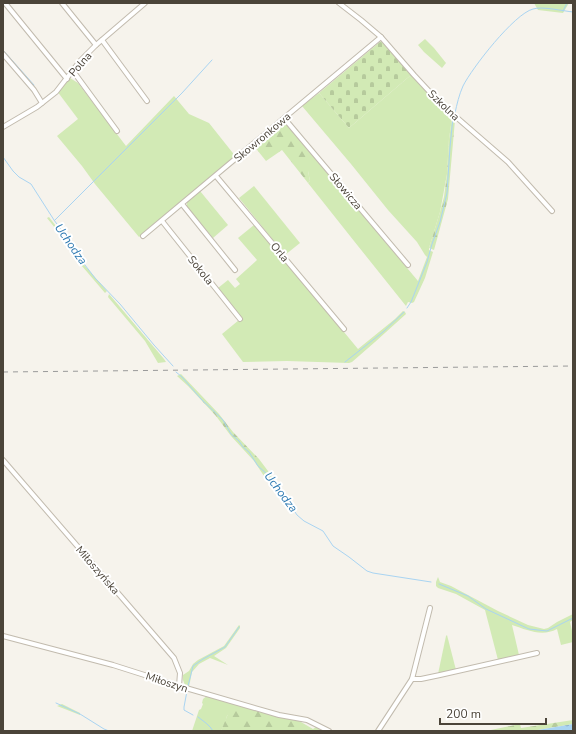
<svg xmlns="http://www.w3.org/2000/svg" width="576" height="734" viewBox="0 0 576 734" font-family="'Nunito Sans',sans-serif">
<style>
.grass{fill:#d2eab5}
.forest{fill:url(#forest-firs)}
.cemetery{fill:url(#cemetery-stones)}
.water{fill:url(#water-ripples)}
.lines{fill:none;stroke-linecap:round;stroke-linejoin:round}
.stream{stroke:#a9d4f2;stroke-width:1}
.street-casing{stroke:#c2bbae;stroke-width:6}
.street{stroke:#fff;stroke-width:4}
.rail{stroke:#9a9a9a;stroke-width:1;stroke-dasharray:5 5;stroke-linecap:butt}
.labels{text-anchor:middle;stroke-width:4;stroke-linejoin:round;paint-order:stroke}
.street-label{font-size:11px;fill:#4b4439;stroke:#fff}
.water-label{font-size:12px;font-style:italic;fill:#2e7ab2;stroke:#fff}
</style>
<defs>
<pattern id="forest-firs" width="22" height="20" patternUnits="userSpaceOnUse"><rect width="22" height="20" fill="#d2eab5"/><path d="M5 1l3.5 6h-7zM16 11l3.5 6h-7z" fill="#b6ca9c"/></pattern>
<pattern id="cemetery-stones" width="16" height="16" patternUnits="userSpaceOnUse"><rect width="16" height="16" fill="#d2eab5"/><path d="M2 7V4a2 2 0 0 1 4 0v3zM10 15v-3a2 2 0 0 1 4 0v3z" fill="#b6ca9c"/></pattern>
<pattern id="water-ripples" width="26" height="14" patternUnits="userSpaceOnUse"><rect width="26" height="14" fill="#a9d4f2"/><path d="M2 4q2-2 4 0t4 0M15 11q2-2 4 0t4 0" fill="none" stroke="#8caec5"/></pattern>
</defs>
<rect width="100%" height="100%" fill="#f6f3ec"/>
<g class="grass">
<path d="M534 3H569L563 13 538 10Z"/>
<path d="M425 39 434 48 446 63 442 68 424 52 418 45Z"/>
<path d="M411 75 429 94 450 114 452 118 449 139 447 174 440 212 429 248V250L433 252 425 278 414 302 412 303 408 302 406 306 354 241 308 183 310 181 308 171V150L418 281 427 257 425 255 417 242 388 210 351 164 302 106 319 93 349 128Z"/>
<path d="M70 78 78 83 126 146 174 96 189 114 209 123 236 157 139 237 95 184 82 166 57 136 78 119 57 91Z"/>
<path d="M254 186 300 243 285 255 239 198Z"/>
<path d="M200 191 228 225 213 238 187 207V201Z"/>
<path d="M49 217 74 250 79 259 107 291 105 293 76 259 68 244 47 218Z"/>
<path d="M254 225 292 269 358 349 395 319 403 311 405 312 406 314 375 342 352 362 349 363 287 361 243 362 222 334 239 320 218 288 228 280 235 288 240 284 236 279 257 260 238 238Z"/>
<path d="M109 294 164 359 166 362 158 363 145 341 108 297Z"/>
<path d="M438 577 440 582 451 586 498 611 528 625 544 629 548 628 557 622 573 614V620L570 622 573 635V642L561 645 557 629C542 637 527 630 512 625L519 655 498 660 485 610 456 594 438 588 436 586V582Z"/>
<path d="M239 625 240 626V628L226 648 214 656 228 665 210 658 199 664 192 672 189 687 185 685 183 680V675L189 671 193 664 198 660 224 646Z"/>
<path d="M447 635 456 670 438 674 446 636Z"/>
<path d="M208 695 236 704 227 716 225 723 221 731H208L207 730 203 731H192L199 710 201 709 203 704 202 703 203 699Z"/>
</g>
<g class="forest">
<path d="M452 118 455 120 448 199 434 250 429 248 440 212 444 197 447 174 449 139Z"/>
<path d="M284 122 308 150V171L310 181 308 183 282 150 266 161 254 146Z"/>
<path d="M181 374 219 414 233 432 259 459 277 483 274 486 264 476 254 461 231 436 216 416 188 386 177 376Z"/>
<path d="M62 704 80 713V715L57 706Z"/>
<path d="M236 704 297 720 301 722 313 729 316 727 325 731H221L230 709Z"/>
<path d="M573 720V724L532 731H486L520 724 521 728Z"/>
</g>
<path class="cemetery" d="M381 41 411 75 349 128 319 93Z"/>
<path class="water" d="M573 724V731H532Z"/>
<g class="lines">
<g class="stream">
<path d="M563 11 567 3"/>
<path d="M3 50 34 85"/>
<path d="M455 113C457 104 459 95 463 86 472 68 514 14 533 9 542 6 563 11 573 12"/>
<path d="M3 157 13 171 19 177 31 184 54 220 73 246 78 256 95 278 120 304 154 345 173 366"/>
<path d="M55 220 182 93 212 60"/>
<path d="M407 308 411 302 427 262 432 244 440 222 447 193 450 147 453 117"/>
<path d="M345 362 383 332 404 312"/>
<path d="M176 372 182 377 201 399 223 420 231 434 239 441 243 447 249 452 258 466 268 475 277 485 297 515 304 521 323 531 333 546 349 557 367 571 373 573 431 582"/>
<path d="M439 584 468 596 486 609 529 629 547 631 573 618"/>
<path d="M188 686 193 666 203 659 225 647 239 627"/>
<path d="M187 691 184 707V710L193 715"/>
<path d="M56 703 80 714 104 729 109 731"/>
<path d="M198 717C203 721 210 725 213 731"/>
</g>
<g class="street-casing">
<g id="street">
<path d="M5 3 67 79"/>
<path d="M62 3 96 45"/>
<path d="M339 3 361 20 381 37 414 75 440 103 508 162 552 211"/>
<path d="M102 40 147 101"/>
<path d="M3 54 34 90 42 103"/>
<path d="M73 71 117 131"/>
<path d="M284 118 408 265"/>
<path d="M3 127 37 107 56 92 80 61 96 45 145 3"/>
<path d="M216 176 344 329"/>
<path d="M182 204 235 270"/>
<path d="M162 221 240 319"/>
<path d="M143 236 381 37"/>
<path d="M3 460 174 658 180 673 179 686"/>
<path d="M3 636 113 665 179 686 279 715 307 720 329 731"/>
<path d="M412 679H421L440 675 537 653"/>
<path d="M378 731 412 679 430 608"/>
</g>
</g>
<use href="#street" class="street"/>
<path class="rail" d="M3 372 573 366"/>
</g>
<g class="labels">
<g class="street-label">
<text transform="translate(80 64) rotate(-49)" y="4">Polna</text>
<text transform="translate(444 105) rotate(44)" y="4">Szkolna</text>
<text transform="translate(262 137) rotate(-40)" y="4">Skowronkowa</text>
<text transform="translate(346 191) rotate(50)" y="4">Słowicza</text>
<text transform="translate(280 252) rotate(50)" y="4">Orla</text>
<text transform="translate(201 270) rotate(51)" y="4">Sokola</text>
<text transform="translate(98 570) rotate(49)" y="4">Miłoszyńska</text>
<text transform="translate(167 682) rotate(18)" y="4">Miłoszyn</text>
</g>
<g class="water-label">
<text transform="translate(71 244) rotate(55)" y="4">Uchodza</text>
<text transform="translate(281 492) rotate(53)" y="4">Uchodza</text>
</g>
</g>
<rect width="576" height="734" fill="none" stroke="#4b4439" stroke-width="8"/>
<path d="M440 718v6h106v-6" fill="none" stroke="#4b4439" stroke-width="2"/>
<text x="446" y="718" font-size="12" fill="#4b4439" stroke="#ffffff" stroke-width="3" paint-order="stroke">200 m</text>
</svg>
